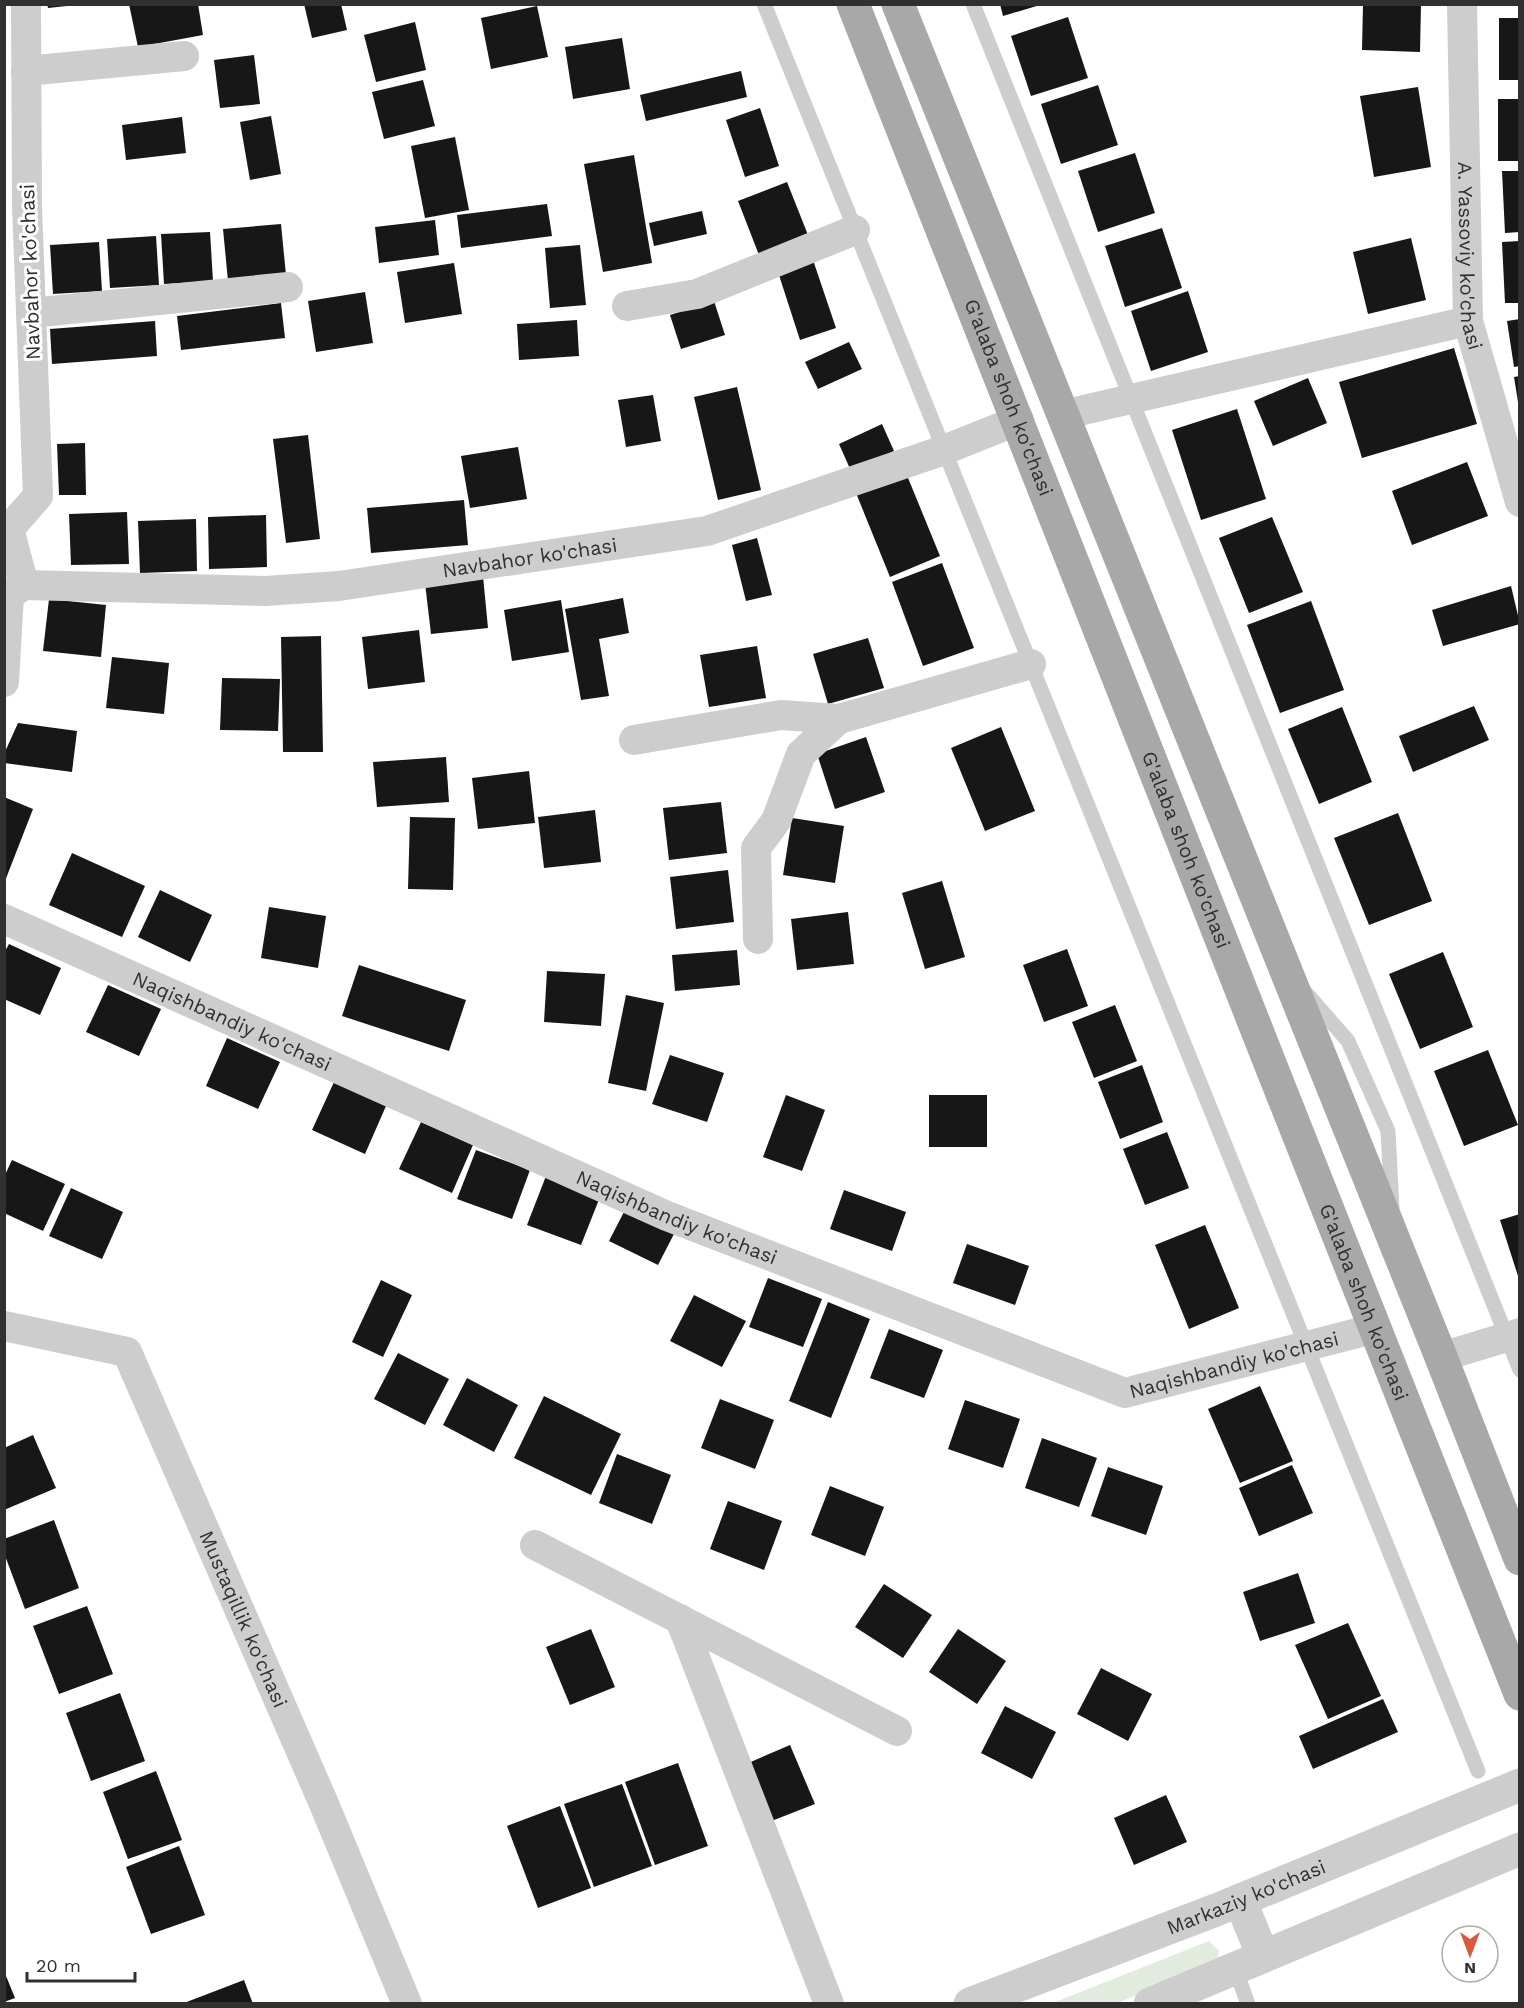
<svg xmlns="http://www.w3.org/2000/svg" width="1524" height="2008" viewBox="0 0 1524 2008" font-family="'Work Sans',sans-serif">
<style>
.green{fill:#e2ecde}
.building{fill:#171717}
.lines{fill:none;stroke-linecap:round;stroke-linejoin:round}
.service{stroke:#cdcdcd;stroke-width:15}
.minor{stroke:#cdcdcd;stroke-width:30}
.tertiary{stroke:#cdcdcd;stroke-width:33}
.primary{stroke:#a8a8a8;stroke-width:33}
.labels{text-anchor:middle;stroke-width:6;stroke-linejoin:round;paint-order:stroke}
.street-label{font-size:20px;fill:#303030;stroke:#fff}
</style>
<rect width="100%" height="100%" fill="#fff"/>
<path class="green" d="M1209 1941 1219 1951 1216 1964 1117 2003 1050 2004Z"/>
<g class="building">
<path d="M47 4H67V6L48 8Z"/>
<path d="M129 4H198L203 35 138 47Z"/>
<path d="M304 4H341L347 30 312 38Z"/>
<path d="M1000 4H1040V5L1003 16Z"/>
<path d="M1363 4H1421L1420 52 1362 50Z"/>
<path d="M537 6 548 57 491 69 481 18Z"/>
<path d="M1068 17 1088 78 1031 96 1011 36Z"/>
<rect x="1499" y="18" width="21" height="62"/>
<path d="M415 22 426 70 376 82 364 35Z"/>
<path d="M622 38 630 89 573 99 565 47Z"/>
<path d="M254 55 260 104 220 108 214 60Z"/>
<path d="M741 71 747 97 646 121 640 95Z"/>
<path d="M423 80 435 126 384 139 372 92Z"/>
<path d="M1098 85 1118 145 1061 164 1041 104Z"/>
<path d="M1418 87 1431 167 1374 177 1360 96Z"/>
<rect x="1498" y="99" width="22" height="62"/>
<path d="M760 108 779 166 745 177 726 120Z"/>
<path d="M271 116 281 174 250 180 240 122Z"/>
<path d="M182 117 186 153 126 160 122 125Z"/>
<path d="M455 137 469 210 425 218 411 146Z"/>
<path d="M1135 153 1155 213 1098 232 1078 171Z"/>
<path d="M634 155 652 263 603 272 584 164Z"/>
<path d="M1502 171H1520V232L1505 233Z"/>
<path d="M787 182 808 235 759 255 738 201Z"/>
<path d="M547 204 552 236 461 248 457 215Z"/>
<path d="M702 211 707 234 654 246 649 223Z"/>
<path d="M435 220 439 255 379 263 375 227Z"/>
<path d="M281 224 286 275 228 281 223 229Z"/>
<path d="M1162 228 1182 288 1125 307 1105 246Z"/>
<path d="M210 232 213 281 164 284 161 234Z"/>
<path d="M156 236 159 285 110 288 107 239Z"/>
<path d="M1411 238 1426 300 1368 314 1353 252Z"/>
<path d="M1520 241V303H1505L1502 242Z"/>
<path d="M99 242 102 291 53 294 50 245Z"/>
<path d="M580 245 586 305 550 308 545 248Z"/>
<path d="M813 260 836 328 800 340 778 272Z"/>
<path d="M454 263 462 314 405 323 397 272Z"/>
<path d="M1188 291 1208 352 1151 371 1131 311Z"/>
<path d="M365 292 373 343 316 352 308 301Z"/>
<path d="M714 301 725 335 681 349 670 315Z"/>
<path d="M281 303 285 338 181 350 177 316Z"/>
<path d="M1520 319V366L1514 367 1507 321Z"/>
<path d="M577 320 579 356 519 360 517 324Z"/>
<path d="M155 321 157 356 52 364 50 329Z"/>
<path d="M849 342 862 369 818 389 805 362Z"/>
<path d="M1454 348 1477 424 1362 458 1339 382Z"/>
<path d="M1520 376V402H1518L1514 377Z"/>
<path d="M1308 378 1327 423 1273 446 1254 401Z"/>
<path d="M737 387 761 490 718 500 694 397Z"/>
<path d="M653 395 661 441 626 447 618 400Z"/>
<path d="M1237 409 1266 499 1201 520 1172 430Z"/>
<path d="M882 424 894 451 851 471 839 444Z"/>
<path d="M308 435 320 539 286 543 273 439Z"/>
<path d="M85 443 86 495H59L57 444Z"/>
<path d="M518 447 527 499 470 508 461 456Z"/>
<path d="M1467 462 1488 516 1412 545 1392 491Z"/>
<path d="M906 473 940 556 890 577 856 493Z"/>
<path d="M464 500 468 545 371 553 367 508Z"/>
<path d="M127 512 129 564 71 565 69 514Z"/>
<path d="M266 515 267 567 209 569 208 517Z"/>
<path d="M1272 517 1303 592 1249 613 1219 538Z"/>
<path d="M196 519 197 571 140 573 138 521Z"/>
<path d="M757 538 772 595 746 601 732 545Z"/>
<path d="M942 563 974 648 923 666 892 582Z"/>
<path d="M483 576 488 628 431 634 425 583Z"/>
<path d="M1511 586 1520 624 1443 646 1432 610Z"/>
<path d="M623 598 629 633 599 639 609 696 581 700 565 609Z"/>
<path d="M49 599 106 605 101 657 43 651Z"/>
<path d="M561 600 569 652 512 661 504 610Z"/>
<path d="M1311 601 1344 690 1280 713 1247 625Z"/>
<path d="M419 630 425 682 368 689 362 637Z"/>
<path d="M321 636 323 752H283L281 637Z"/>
<path d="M868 638 884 688 828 704 813 654Z"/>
<path d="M757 646 766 698 709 707 700 655Z"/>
<path d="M112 657 169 663 164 714 106 708Z"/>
<path d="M222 678 280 679 278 731 220 730Z"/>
<path d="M1474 706 1489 740 1413 772 1399 736Z"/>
<path d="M1342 707 1372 782 1319 804 1288 729Z"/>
<path d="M18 723 77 731 72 772 4 763V754Z"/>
<path d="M1001 727 1035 811 985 831 951 748Z"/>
<path d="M866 737 885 792 835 809 817 754Z"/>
<path d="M446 757 449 802 377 807 373 762Z"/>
<path d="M529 771 535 823 478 829 472 778Z"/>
<path d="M4 797 33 809 5 881 4 880Z"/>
<path d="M721 802 727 853 669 860 663 808Z"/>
<path d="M595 810 601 862 544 868 538 817Z"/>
<path d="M1398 813 1432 901 1369 925 1334 838Z"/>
<path d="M410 817 455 818 453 890 408 889Z"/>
<path d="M792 818 844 826 835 883 783 875Z"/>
<path d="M72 853 145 886 122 937 49 905Z"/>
<path d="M728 870 734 922 676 929 670 877Z"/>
<path d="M942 881 965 957 925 969 902 893Z"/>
<path d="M160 890 212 915 190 962 138 937Z"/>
<path d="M269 907 326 916 318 968 261 958Z"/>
<path d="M848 912 854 964 797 970 791 919Z"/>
<path d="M9 944 61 968 40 1015 4 999V953Z"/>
<path d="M1067 949 1088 1006 1044 1022 1023 965Z"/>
<path d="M737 950 740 985 675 991 672 955Z"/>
<path d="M1443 952 1473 1027 1420 1049 1389 974Z"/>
<path d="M359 965 466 1000 449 1051 342 1016Z"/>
<path d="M547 971 605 974 601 1026 544 1022Z"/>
<path d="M108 985 161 1009 139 1056 86 1032Z"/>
<path d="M626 995 664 1003 646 1091 608 1083Z"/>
<path d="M1115 1005 1137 1061 1094 1078 1072 1022Z"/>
<path d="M227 1038 280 1062 258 1109 206 1086Z"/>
<path d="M1488 1050 1518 1125 1464 1146 1434 1071Z"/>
<path d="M670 1055 724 1073 707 1122 652 1104Z"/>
<path d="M1142 1065 1163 1122 1120 1139 1098 1082Z"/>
<path d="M334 1082 386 1106 365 1154 312 1130Z"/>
<path d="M786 1095 825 1110 802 1171 763 1157Z"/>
<rect x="929" y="1095" width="58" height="52"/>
<path d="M421 1122 473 1145 452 1193 399 1169Z"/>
<path d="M1167 1132 1189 1188 1145 1205 1123 1149Z"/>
<path d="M476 1150 530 1170 512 1219 457 1199Z"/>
<path d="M12 1160 65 1184 43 1231 4 1213V1177Z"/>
<path d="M546 1176 600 1197 581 1245 527 1225Z"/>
<path d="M71 1188 123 1212 102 1259 49 1236Z"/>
<path d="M844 1190 906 1212 892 1251 830 1229Z"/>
<path d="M626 1208 675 1232 658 1265 609 1241Z"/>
<path d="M1520 1214V1279H1519L1500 1220Z"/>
<path d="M1205 1225 1239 1308 1189 1329 1155 1245Z"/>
<path d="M967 1244 1029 1266 1015 1305 953 1283Z"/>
<path d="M768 1278 822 1299 803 1347 749 1327Z"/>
<path d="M381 1280 412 1295 383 1357 352 1342Z"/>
<path d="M694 1295 746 1321 722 1367 670 1341Z"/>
<path d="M828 1302 870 1319 831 1418 789 1401Z"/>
<path d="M889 1329 943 1350 924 1398 870 1378Z"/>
<path d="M398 1353 449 1379 425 1425 374 1399Z"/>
<path d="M467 1378 518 1405 494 1452 443 1425Z"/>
<path d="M1260 1386 1293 1461 1240 1483 1208 1409Z"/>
<path d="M544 1396 621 1434 591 1495 514 1458Z"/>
<path d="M720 1399 774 1420 755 1469 701 1448Z"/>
<path d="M965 1400 1020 1419 1003 1468 948 1449Z"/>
<path d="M33 1435 56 1488 4 1510V1448Z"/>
<path d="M1042 1438 1097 1458 1079 1507 1025 1488Z"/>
<path d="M617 1454 671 1475 652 1524 599 1503Z"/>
<path d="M1292 1465 1313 1513 1259 1536 1239 1488Z"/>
<path d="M1108 1467 1163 1486 1146 1535 1091 1516Z"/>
<path d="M830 1486 884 1507 865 1556 811 1535Z"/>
<path d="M728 1501 782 1521 764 1570 710 1549Z"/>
<path d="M54 1520 79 1588 25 1609 4 1553V1539Z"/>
<path d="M1298 1573 1315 1623 1260 1641 1243 1592Z"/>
<path d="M884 1584 932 1615 903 1658 855 1627Z"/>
<path d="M87 1606 113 1674 59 1694 33 1626Z"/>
<path d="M1348 1623 1381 1696 1328 1719 1295 1645Z"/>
<path d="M591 1629 615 1687 570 1705 546 1647Z"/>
<path d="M958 1629 1006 1661 977 1704 929 1672Z"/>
<path d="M1101 1668 1152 1694 1128 1741 1077 1714Z"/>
<path d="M120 1693 145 1761 91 1781 66 1713Z"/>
<path d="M1383 1699 1398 1732 1313 1769 1299 1736Z"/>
<path d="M1005 1706 1056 1732 1032 1779 981 1753Z"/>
<path d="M790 1745 815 1804 769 1822 746 1764Z"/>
<path d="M678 1763 708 1846 655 1865 625 1782Z"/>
<path d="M156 1771 182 1840 128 1859 103 1792Z"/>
<path d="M622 1784 652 1866 594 1887 564 1804Z"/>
<path d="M1166 1795 1187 1842 1134 1865 1114 1818Z"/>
<path d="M560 1806 591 1888 538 1908 507 1826Z"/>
<path d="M179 1846 205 1915 151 1934 126 1867Z"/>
<path d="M4 1971 15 1998 4 2002Z"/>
<path d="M244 1980 253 2004H184V2003Z"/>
</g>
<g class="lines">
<g class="service">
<path d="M764 4 1478 1771"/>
<path d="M973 4 1520 1370"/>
<path d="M1306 993 1348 1041 1388 1131 1392 1209"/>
<path d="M1235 1968 1248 2004"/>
</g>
<g class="minor">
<path id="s1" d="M1462 4 1468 321 1520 502"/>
<path d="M26 71 184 56"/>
<path d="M627 306 697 294 855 230"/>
<path d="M31 313 288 287"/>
<path d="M1062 415 1468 321"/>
<path d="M4 524 9 529 24 585 9 595 4 682"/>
<path d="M9 529 38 496 27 206 26 4"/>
<path id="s2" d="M24 585 265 591 339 586 707 531 944 450 1019 420"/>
<path d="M634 740 781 715 839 719"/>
<path id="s3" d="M4 919 667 1216 1125 1393 1373 1329"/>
<path d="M758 939 756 848 776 821 801 754 839 719 1031 664"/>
<path id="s4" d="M4 1326 127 1352 324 1804 407 2004"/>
<path d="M1441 1357 1520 1333"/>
<path d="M535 1545 897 1731"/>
<path d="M680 1619 829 2004"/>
</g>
<g class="tertiary">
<path d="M1240 1900 1263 1956"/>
<path id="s5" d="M970 2004 1216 1910 1520 1785"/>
<path d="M1150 2004 1520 1849"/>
</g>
<g class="primary">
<path id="s6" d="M853 4C1078 567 1294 1132 1520 1694"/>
<path d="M898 4 1441 1357 1520 1559"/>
</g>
</g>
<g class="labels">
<g class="street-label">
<text dy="7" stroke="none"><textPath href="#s1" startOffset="252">A. Yassoviy ko'chasi</textPath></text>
<text transform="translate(30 272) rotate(-92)" y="7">Navbahor ko'chasi</text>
<text dy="7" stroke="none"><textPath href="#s6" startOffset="423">G'alaba shoh ko'chasi</textPath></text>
<text dy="7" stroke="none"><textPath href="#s2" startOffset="508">Navbahor ko'chasi</textPath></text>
<text dy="7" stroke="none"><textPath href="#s6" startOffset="909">G'alaba shoh ko'chasi</textPath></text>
<text dy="7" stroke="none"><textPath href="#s3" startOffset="250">Naqishbandiy ko'chasi</textPath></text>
<text dy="7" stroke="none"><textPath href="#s3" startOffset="736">Naqishbandiy ko'chasi</textPath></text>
<text dy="7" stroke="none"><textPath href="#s6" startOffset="1395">G'alaba shoh ko'chasi</textPath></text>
<text dy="7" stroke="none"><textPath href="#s3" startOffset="1330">Naqishbandiy ko'chasi</textPath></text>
<text dy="7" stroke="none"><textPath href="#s4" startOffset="417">Mustaqillik ko'chasi</textPath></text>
<text dy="7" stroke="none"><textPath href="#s5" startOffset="296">Markaziy ko'chasi</textPath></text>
</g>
</g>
<rect width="1524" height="2008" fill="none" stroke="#303030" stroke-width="12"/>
<g transform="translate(1470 1954) rotate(180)"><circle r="28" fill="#ffffff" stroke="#acacac" stroke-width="1.5"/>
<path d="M0-4.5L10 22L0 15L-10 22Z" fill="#df573a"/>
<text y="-9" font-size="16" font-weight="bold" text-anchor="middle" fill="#303030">N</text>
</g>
<path d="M27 1972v9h108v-9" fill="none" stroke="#303030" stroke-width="3"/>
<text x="36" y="1972" font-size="18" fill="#303030" stroke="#ffffff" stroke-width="4.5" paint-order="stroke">20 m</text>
</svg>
